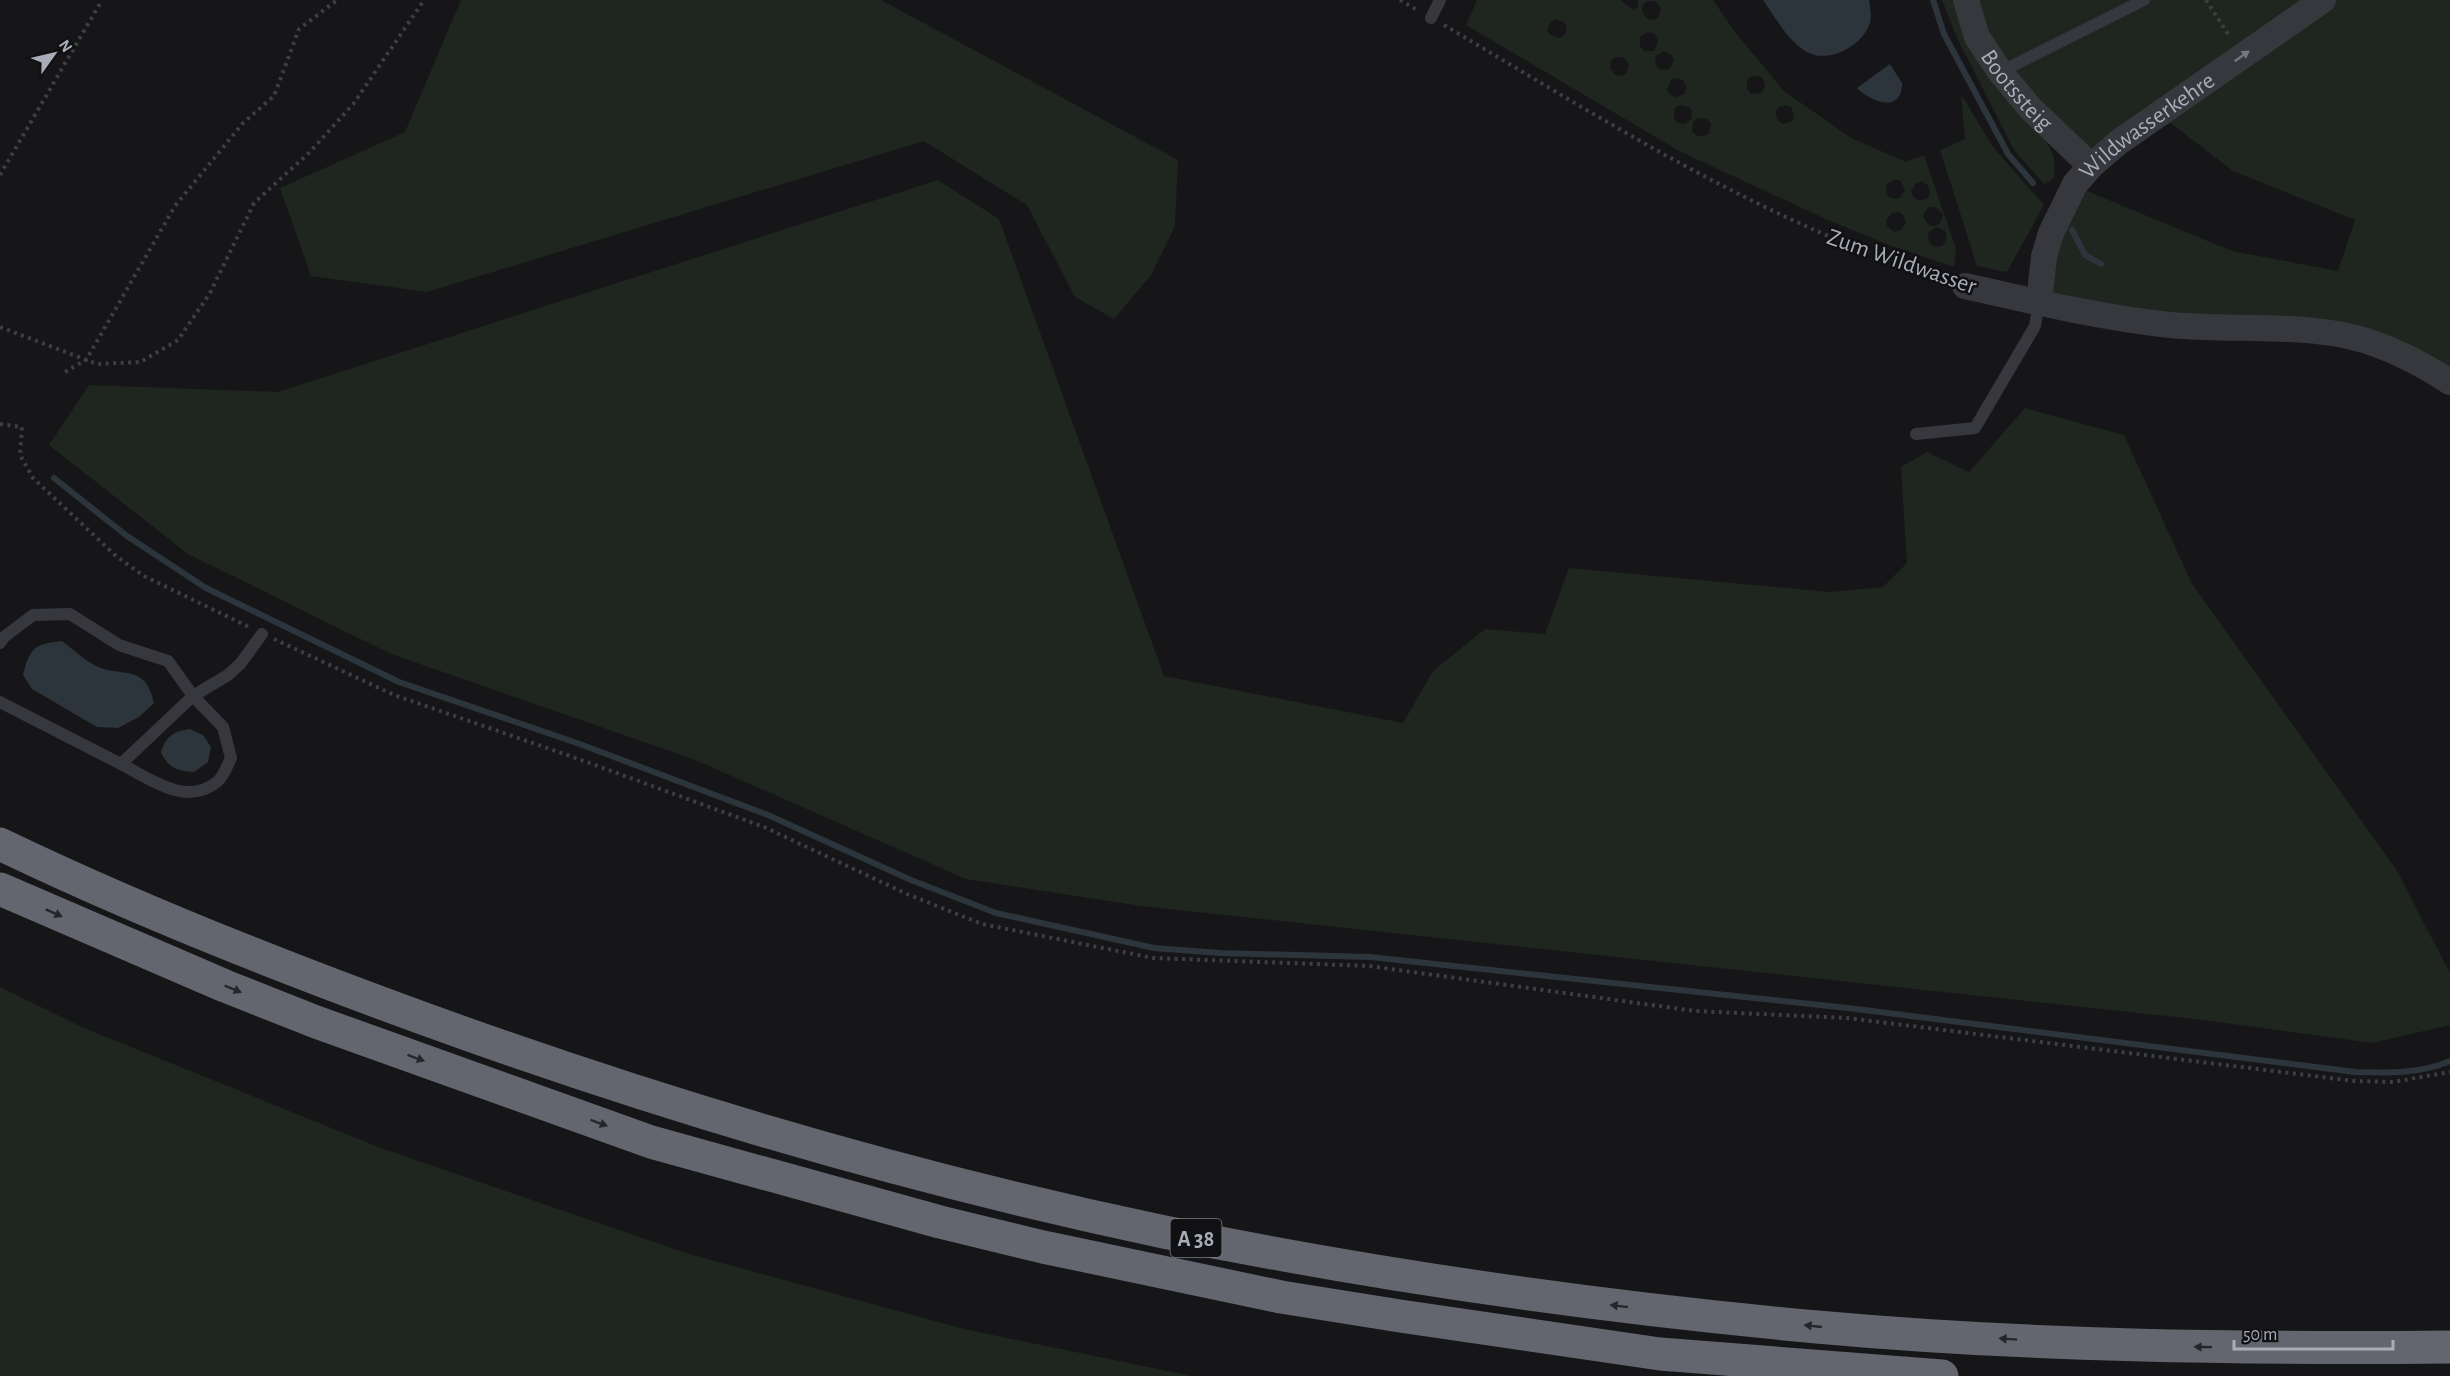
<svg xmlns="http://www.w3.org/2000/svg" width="2450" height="1376" viewBox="0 0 2450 1376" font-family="'Alegreya Sans',sans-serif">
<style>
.green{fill:#1e261f;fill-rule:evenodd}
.water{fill:#2c353c}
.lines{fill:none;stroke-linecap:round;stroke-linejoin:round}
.stream{stroke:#2c353c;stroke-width:6}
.path{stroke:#3d3f44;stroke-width:4;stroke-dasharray:3 4.5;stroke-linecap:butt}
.service{stroke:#37383d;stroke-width:12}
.minor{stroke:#37383d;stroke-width:26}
.motorway{stroke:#63666e;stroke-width:33}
.oneway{fill:#757881}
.oneway2{fill:#26262a}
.labels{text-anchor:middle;stroke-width:5;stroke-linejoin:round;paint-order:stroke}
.shield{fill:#111113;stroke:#7b7e86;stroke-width:1.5}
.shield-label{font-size:22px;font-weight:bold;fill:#a8adb8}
.street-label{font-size:24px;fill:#a8adb8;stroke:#111113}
</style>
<rect width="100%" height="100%" fill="#161618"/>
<g class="green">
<path d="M461 0H881L1178 160 1175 226 1151 275 1114 319 1075 297 1027 205 924 141 427 292 311 276 280 188 405 132Z"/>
<path d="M1477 0H1620L1633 10 1638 6V0H1713L1735 32 1784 91 1851 138 1906 162 1924 155 1956 249 1954 267 1889 245 1828 220 1681 152 1466 25ZM1648 1H1655L1661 8 1659 16 1654 20 1647 19 1642 11 1643 5ZM1557 19 1565 23C1568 30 1566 36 1559 38L1550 35 1547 30 1551 21ZM1645 33C1653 31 1658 36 1658 43L1654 51H1644L1640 46V37ZM1664 51 1672 55 1674 61 1669 69C1659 72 1653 65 1656 56ZM1616 57H1623L1629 64 1627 73 1622 76 1615 75 1610 68 1611 61ZM1752 76C1760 74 1764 78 1765 86L1761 93 1751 94 1747 89V80ZM1677 78 1683 80 1687 88 1684 94 1676 97 1670 95 1667 89 1671 80ZM1679 105 1689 107 1692 112V118L1685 124 1678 123 1674 119V109ZM1785 105 1791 107 1794 115 1792 121 1783 124 1778 121 1775 112 1779 107ZM1698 118 1707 119 1711 124 1709 133C1703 138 1697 137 1692 131L1693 122ZM1895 179 1901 181 1905 190 1900 198C1890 201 1884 194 1887 184ZM1921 181 1927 184 1930 192 1928 198 1920 201 1914 198 1911 192 1915 184ZM1930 207H1936L1943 214 1940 223 1935 226 1929 225 1923 217 1925 211ZM1899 212 1904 216 1906 223 1901 230 1894 232 1887 226 1886 220 1892 213ZM1937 227 1946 232 1947 238 1942 246C1932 249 1926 242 1929 232Z"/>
<path d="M1942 0H1953C1962 31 1974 58 1993 84 2009 106 2050 133 2054 160 2055 166 2054 172 2054 178L2044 184 2014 150 1958 40Z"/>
<path d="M1966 0H2450V382L2378 345 2039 302 2075 184 2094 194 2232 251 2338 271 2355 220 2233 171 2160 115 2091 166 2031 109Z"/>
<path d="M1961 94 1993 147 2044 205 2007 272 1977 266 1940 150 1965 139Z"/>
<path d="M938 180 999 219 1164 676 1403 723 1433 671 1485 629 1545 634 1569 568 1830 592 1883 587 1907 563 1901 467 1927 452 1969 472 2025 408 2124 435 2192 584 2396 869 2450 973V1025L2372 1043 2204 1020 1141 906 966 879 693 759 391 654 188 554 49 445 89 385 278 392Z"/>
<path d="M0 987 84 1028 381 1148 689 1254 964 1329 1192 1376H0Z"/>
</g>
<g class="water">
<path d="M1763 0H1869C1870 7 1872 16 1870 23 1863 45 1831 63 1809 53 1790 44 1775 17 1763 0Z"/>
<path d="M1890 64 1902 83C1902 114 1871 102 1857 88Z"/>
<path d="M62 641C73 649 84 660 96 666 122 678 146 663 154 703L139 717 118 728 97 727 32 689 23 675C30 648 34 644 62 641Z"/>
<path d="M190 729 203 735 211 747 208 762 194 772C177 771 168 768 161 752 166 736 174 731 190 729Z"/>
</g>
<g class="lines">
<g class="stream">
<path d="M1933 0 1944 34 2008 154 2033 183"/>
<path d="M2072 230 2085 255 2101 264"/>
<path d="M54 478 127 536 206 588 399 682 577 743 768 815 911 880 996 913 1154 948 1220 953 1370 957 1848 1008 2355 1072C2386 1073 2421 1074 2450 1061"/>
</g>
<g class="path">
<path d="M1400 0 1417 10"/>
<path d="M2206 0 2230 37"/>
<path d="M1444 25C1606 121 1764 223 1944 279"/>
<path d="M0 175 102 0"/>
<path d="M0 327 97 364 140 362 178 340 210 293 254 203 310 152 354 103 424 0"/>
<path d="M65 372 86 360 175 206 243 123 274 96 299 29 337 0"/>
<path d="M0 424 22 427 20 455 33 478 116 556 144 576 249 627"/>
<path d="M274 639 394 695 573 757 764 827 907 894 982 924 1153 958 1369 966 1695 1011 1847 1018 2354 1081 2393 1082 2450 1072"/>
</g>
<g class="service">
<path d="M1431 18 1440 0"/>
<path d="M2000 72 2144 0"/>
<path d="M1916 434 1975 428 2035 326 2039 302"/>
<path d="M0 643 4 637 33 615 70 614 119 645 168 661 193 696 223 727 231 758C228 765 223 777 217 782 186 807 150 779 121 764"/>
<path d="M0 702 121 764 193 696 228 675 241 663 262 634"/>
</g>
<g class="minor">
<path id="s1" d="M1966 0 1977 37 2000 72 2031 109 2091 166"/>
<path d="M1965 286C2033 301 2101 318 2170 325 2226 330 2283 325 2338 334 2379 341 2416 360 2450 382"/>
<path id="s2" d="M2039 302 2044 257 2051 233 2075 184 2091 166 2119 142 2323 0"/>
</g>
<g class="motorway">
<path d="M0 844C137 910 279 966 422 1018 664 1106 912 1179 1164 1232 1380 1276 1598 1307 1817 1327 2027 1346 2239 1349 2450 1347"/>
<path d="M0 889 225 986 316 1022 651 1142 940 1222 1043 1247 1281 1297 1400 1316 1660 1354 1942 1376"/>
</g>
</g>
<defs><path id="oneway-solid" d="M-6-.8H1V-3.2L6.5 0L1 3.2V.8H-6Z" transform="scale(1.5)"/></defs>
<use class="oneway" href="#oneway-solid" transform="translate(2242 56) rotate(-35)"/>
<g class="oneway2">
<use href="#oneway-solid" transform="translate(54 913) rotate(24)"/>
<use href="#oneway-solid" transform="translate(233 989) rotate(22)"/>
<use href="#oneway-solid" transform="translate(416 1058) rotate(20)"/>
<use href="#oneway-solid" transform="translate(599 1123) rotate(20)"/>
<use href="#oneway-solid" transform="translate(1619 1306) rotate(-173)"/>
<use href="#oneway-solid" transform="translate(1813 1326) rotate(-174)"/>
<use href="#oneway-solid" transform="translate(2008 1339) rotate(-176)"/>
<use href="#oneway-solid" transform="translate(2203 1347) rotate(-179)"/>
</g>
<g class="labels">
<rect class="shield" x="1170.5" y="1219" width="51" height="38" rx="4.5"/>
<g class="shield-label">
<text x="1196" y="1246">A 38</text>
</g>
<g class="street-label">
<text dy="8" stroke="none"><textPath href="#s1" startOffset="105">Bootssteig</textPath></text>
<text dy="8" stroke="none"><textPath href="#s2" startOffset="218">Wildwasserkehre</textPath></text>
<text transform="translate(1902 261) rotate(19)" y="8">Zum Wildwasser</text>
</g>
</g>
<g transform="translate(54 54) rotate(56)" stroke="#111113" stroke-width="4.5" paint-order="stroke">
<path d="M0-4.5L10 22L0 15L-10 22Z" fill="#a8adb8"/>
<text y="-9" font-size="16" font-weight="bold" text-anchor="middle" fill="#a8adb8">N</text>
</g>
<path d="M2234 1340v9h159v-9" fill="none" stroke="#a8adb8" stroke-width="3"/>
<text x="2243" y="1340" font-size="18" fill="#a8adb8" stroke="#111113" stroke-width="4.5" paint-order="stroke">50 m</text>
</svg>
